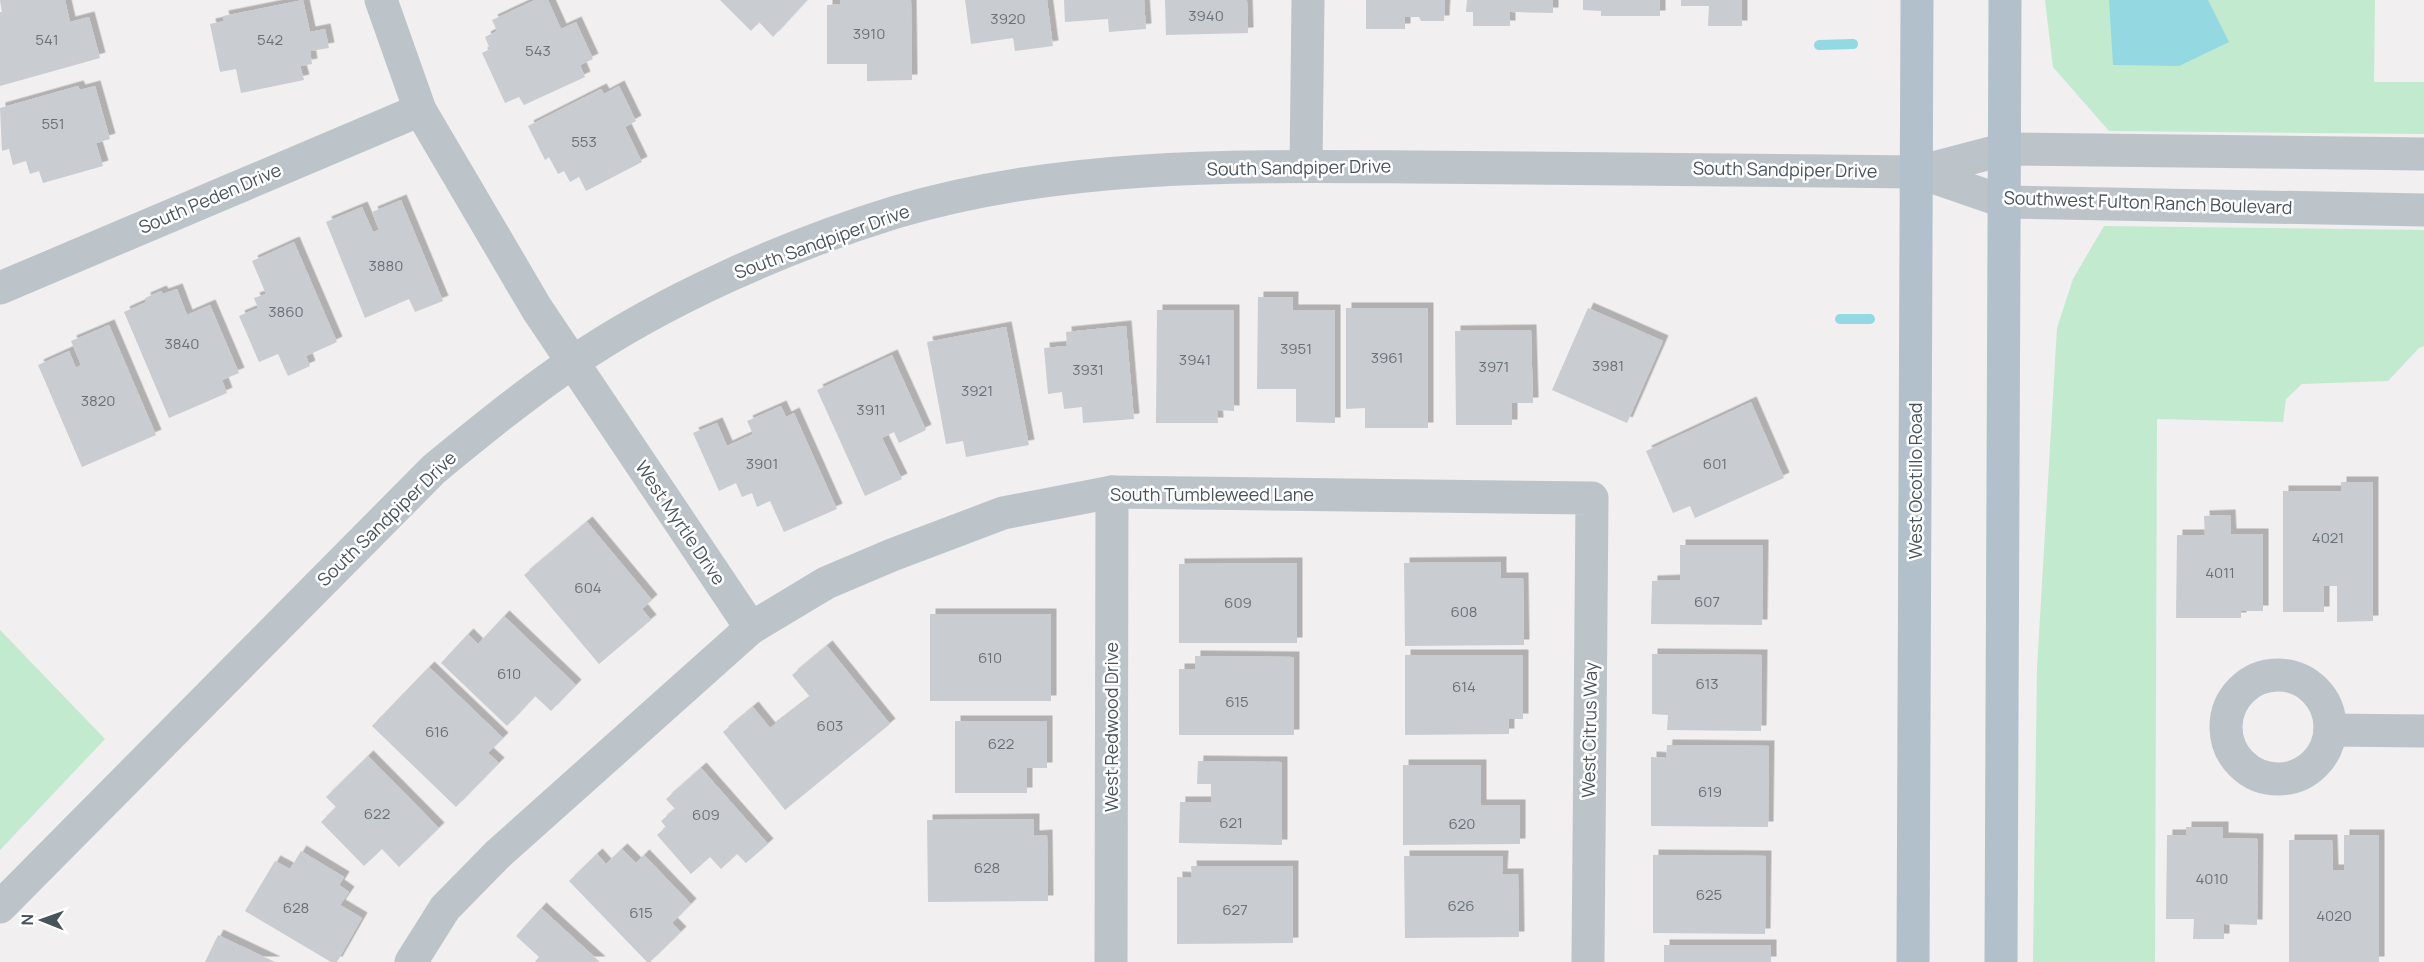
<svg xmlns="http://www.w3.org/2000/svg" width="2424" height="962" viewBox="0 0 2424 962" font-family="Manrope,sans-serif">
<style>
.green{fill:#c2eace}
.water{fill:#94d8e2}
.lines{fill:none;stroke-linecap:round;stroke-linejoin:round}
.stream{stroke:#94d8e2;stroke-width:10}
.building{fill:#c9ccd1;filter:url(#shadow)}
.minor{stroke:#bcc4ca;stroke-width:33}
.major{stroke:#b1c0ca;stroke-width:33}
.labels{text-anchor:middle;stroke-width:5;stroke-linejoin:round;paint-order:stroke}
.number-label{font-size:15px;fill:#697178}
.street-label{font-size:18px;fill:#49535a;stroke:#fff}
</style>
<defs>
<filter id="shadow"><feDropShadow dx="5.5" dy="-5.5" stdDeviation="0" flood-color="#0004"/></filter>
</defs>
<rect width="100%" height="100%" fill="#f1efef"/>
<g class="green">
<path d="M2045 0H2375L2374 82H2424V134L2109 131 2053 67Z"/>
<path d="M2104 226 2424 230V346L2419 348 2388 381 2302 384 2286 399 2283 422 2157 419 2155 962H2033L2037 669 2057 328 2073 279Z"/>
<path d="M0 630 105 739 0 850Z"/>
</g>
<path class="water" d="M2208 0 2229 42 2179 66 2113 65 2109 0Z"/>
<g class="lines">
<g class="stream">
<path d="M1819 45 1853 44"/>
<path d="M1840 319H1870"/>
</g>
</g>
<g class="building">
<path d="M0 0H65L70 22 89 17 100 58 0 86V12H2Z"/>
<path d="M303 0 310 32 325 29 329 48 310 51 312 64 300 66 304 80 241 93 236 69 220 72 210 24 224 21 223 16Z"/>
<path d="M535 0H548L561 29 576 22 593 59 580 65 585 77 524 105 519 97 505 103 482 53 490 49 485 37 497 31 492 20Z"/>
<path d="M720 0H807L773 37 759 22 751 31Z"/>
<path d="M841 0H911L912 80 867 81V64H827V5L840 4Z"/>
<path d="M965 0H1047L1053 46 1015 51 1013 38 971 44Z"/>
<path d="M1064 0H1144L1146 29 1109 32 1108 19 1065 22Z"/>
<path d="M1165 0H1247L1248 33 1166 35Z"/>
<path d="M1366 0H1445L1444 21H1421L1419 17H1405V29H1366Z"/>
<path d="M1467 0H1553V13L1510 12V26H1473V12H1466Z"/>
<path d="M1583 0H1660V16H1601V11L1583 10Z"/>
<path d="M1681 0H1742V26H1708L1709 6H1681Z"/>
<path d="M78 86 80 90 95 86 110 139 96 143 103 166 43 183 39 171 30 174 26 161 13 165 9 149 2 151 0 108Z"/>
<path d="M619 86 636 121 625 127 642 162 586 191 579 177 570 182 564 171 558 174 549 157 545 160 528 126 601 89 604 94Z"/>
<path d="M401 200 443 301 415 312 409 299 365 318 326 222 362 207 373 232 379 230 372 212Z"/>
<path d="M294 242 337 342 306 356 310 366 288 376 278 354 259 362 239 316 258 308 254 298 266 294 252 261Z"/>
<path d="M177 289 187 315 210 305 239 373 222 380 227 393 169 418 124 312 146 302 145 298 161 291 163 294Z"/>
<path d="M1258 297H1293V310H1335V423L1296 422V389H1257Z"/>
<path d="M1346 308H1428V428H1365V408L1346 409Z"/>
<path d="M1588 308 1663 341 1627 423 1552 390Z"/>
<path d="M1157 310H1234V411L1217 410 1218 423H1156Z"/>
<path d="M109 325 156 435 82 467 38 365 69 351 76 368 81 365 71 341Z"/>
<path d="M1126 326 1134 419 1083 423 1082 407 1064 409 1062 392 1048 394 1044 348 1067 346 1066 332Z"/>
<path d="M1006 327 1029 445 966 457 963 441 946 444 927 342Z"/>
<path d="M1531 330 1533 403H1512V425H1456L1455 331Z"/>
<path d="M892 355 926 430 899 443 894 432 882 438 902 479 865 496 817 390Z"/>
<path d="M1751 402 1784 478 1695 518 1690 506 1673 513 1646 451Z"/>
<path d="M781 406 786 417 794 413 837 509 784 532 770 501 757 507 752 493 742 497 736 483 719 491 693 433 717 423 727 446 753 434 747 421Z"/>
<path d="M2341 482H2373V621L2337 622V586H2324V612H2283V491H2341Z"/>
<path d="M2230 515 2231 534H2263V611H2241V618H2176L2177 535H2205L2204 516Z"/>
<path d="M587 522 652 600 642 609 651 620 599 664 524 575Z"/>
<path d="M1680 545H1763L1762 625 1651 624 1652 581 1680 580Z"/>
<path d="M1501 562V578H1523L1524 645 1405 646 1404 563Z"/>
<path d="M1297 563V643H1179V564Z"/>
<rect x="930" y="614" width="121" height="87"/>
<path d="M504 616 576 685 551 711 535 696 507 726 441 663 468 634 478 644Z"/>
<path d="M827 646 890 724 785 810 723 732 753 707 770 728 810 697 792 675Z"/>
<path d="M1652 654 1762 655 1761 731 1667 730 1668 715 1652 714Z"/>
<path d="M1405 655H1523V719H1509V734L1405 735Z"/>
<path d="M1195 656 1294 657V735H1179V669H1195Z"/>
<path d="M429 667 503 738 488 753 499 763 456 807 372 726Z"/>
<path d="M955 721H1047V768H1027V793H955Z"/>
<path d="M1667 745 1769 746 1768 827 1651 826V757L1666 758Z"/>
<path d="M368 756 439 828 399 867 382 849 364 866 321 822 336 807 326 797Z"/>
<path d="M1198 761 1282 762V845L1179 843 1180 802H1211V784H1197Z"/>
<path d="M1403 765H1481V805H1520V844L1403 845Z"/>
<path d="M701 768 768 844 746 863 737 854 721 869 710 857 691 874 657 835 666 827 661 821 675 809 666 799Z"/>
<path d="M1034 819V836L1047 835 1048 901 928 902 927 820Z"/>
<path d="M2186 827H2223V838L2258 839 2257 925 2224 924V939H2193L2194 919H2166L2167 835H2186Z"/>
<path d="M2344 835H2379V962H2289V840H2332L2333 870H2344Z"/>
<path d="M622 849 636 863 644 855 691 904 672 923 681 932 650 962H647L569 881 597 854 606 864Z"/>
<path d="M301 851 344 877 339 885 349 892 340 905 362 918 337 962H331L245 911 275 861 290 869Z"/>
<path d="M1653 855 1766 856 1765 934 1653 933Z"/>
<path d="M1404 856H1503L1502 874H1518L1519 937 1405 938Z"/>
<path d="M1191 866H1293V943L1177 944V877L1192 878Z"/>
<path d="M541 908 600 962H535L539 957 516 936Z"/>
<path d="M218 935 275 962H205Z"/>
<rect x="1664" y="945" width="107" height="17"/>
</g>
<g class="lines">
<g class="minor">
<path d="M381 0 420 110 537 309 751 628"/>
<path d="M1306 166 1308 0"/>
<path d="M1918 172 2005 202 2424 210"/>
<path d="M0 288 420 110"/>
<circle cx="2278" cy="727" r="52"/>
<path d="M2330 730 2424 731"/>
<path d="M0 907 434 469C478 433 523 396 570 364 663 300 788 245 896 212 1064 162 1243 166 1417 167 1584 169 1751 171 1918 172L2006 149 2424 154"/>
<path d="M411 962 445 908 498 854 751 628 826 583 892 555 1003 513 1112 492 1592 498 1588 962"/>
<path d="M1111 962 1112 492"/>
</g>
<g class="major">
<path d="M1913 962 1917 0"/>
<path d="M2001 962 2005 0"/>
</g>
</g>
<g class="labels">
<g class="number-label">
<text x="1206" y="21">3940</text>
<text x="1008" y="24">3920</text>
<text x="869" y="39">3910</text>
<text x="47" y="45">541</text>
<text x="270" y="45">542</text>
<text x="538" y="56">543</text>
<text x="53" y="129">551</text>
<text x="584" y="147">553</text>
<text x="386" y="271">3880</text>
<text x="286" y="317">3860</text>
<text x="182" y="349">3840</text>
<text x="1296" y="354">3951</text>
<text x="1387" y="363">3961</text>
<text x="1195" y="365">3941</text>
<text x="1608" y="371">3981</text>
<text x="1494" y="372">3971</text>
<text x="1088" y="375">3931</text>
<text x="977" y="396">3921</text>
<text x="98" y="406">3820</text>
<text x="871" y="415">3911</text>
<text x="762" y="469">3901</text>
<text x="1715" y="469">601</text>
<text x="2328" y="543">4021</text>
<text x="2220" y="578">4011</text>
<text x="588" y="593">604</text>
<text x="1707" y="607">607</text>
<text x="1238" y="608">609</text>
<text x="1464" y="617">608</text>
<text x="990" y="663">610</text>
<text x="509" y="679">610</text>
<text x="1707" y="689">613</text>
<text x="1464" y="692">614</text>
<text x="1237" y="707">615</text>
<text x="830" y="731">603</text>
<text x="437" y="737">616</text>
<text x="1001" y="749">622</text>
<text x="1710" y="797">619</text>
<text x="377" y="819">622</text>
<text x="706" y="820">609</text>
<text x="1231" y="828">621</text>
<text x="1462" y="829">620</text>
<text x="987" y="873">628</text>
<text x="2212" y="884">4010</text>
<text x="1709" y="900">625</text>
<text x="1461" y="911">626</text>
<text x="296" y="913">628</text>
<text x="1235" y="915">627</text>
<text x="641" y="918">615</text>
<text x="2334" y="921">4020</text>
</g>
<g class="street-label">
<text transform="translate(1299 168) rotate(-1)" y="6">South Sandpiper Drive</text>
<text transform="translate(1785 170) rotate(1)" y="6">South Sandpiper Drive</text>
<text transform="translate(210 199) rotate(-23)" y="6">South Peden Drive</text>
<text transform="translate(2148 203) rotate(2)" y="6">Southwest Fulton Ranch Boulevard</text>
<text transform="translate(822 242) rotate(-20)" y="6">South Sandpiper Drive</text>
<text transform="translate(1916 481) rotate(-90)" y="6">West Ocotillo Road</text>
<text x="1212" y="501">South Tumbleweed Lane</text>
<text transform="translate(387 519) rotate(-44)" y="6">South Sandpiper Drive</text>
<text transform="translate(680 523) rotate(56)" y="6">West Myrtle Drive</text>
<text transform="translate(1112 727) rotate(-90)" y="6">West Redwood Drive</text>
<text transform="translate(1590 730) rotate(-89)" y="6">West Citrus Way</text>
</g>
</g>
<g transform="translate(42 920) rotate(271)" stroke="#ffffff" stroke-width="4.5" paint-order="stroke">
<path d="M0-4.5L10 22L0 15L-10 22Z" fill="#49535a"/>
<text y="-9" font-size="16" font-weight="bold" text-anchor="middle" fill="#49535a">N</text>
</g>
</svg>
